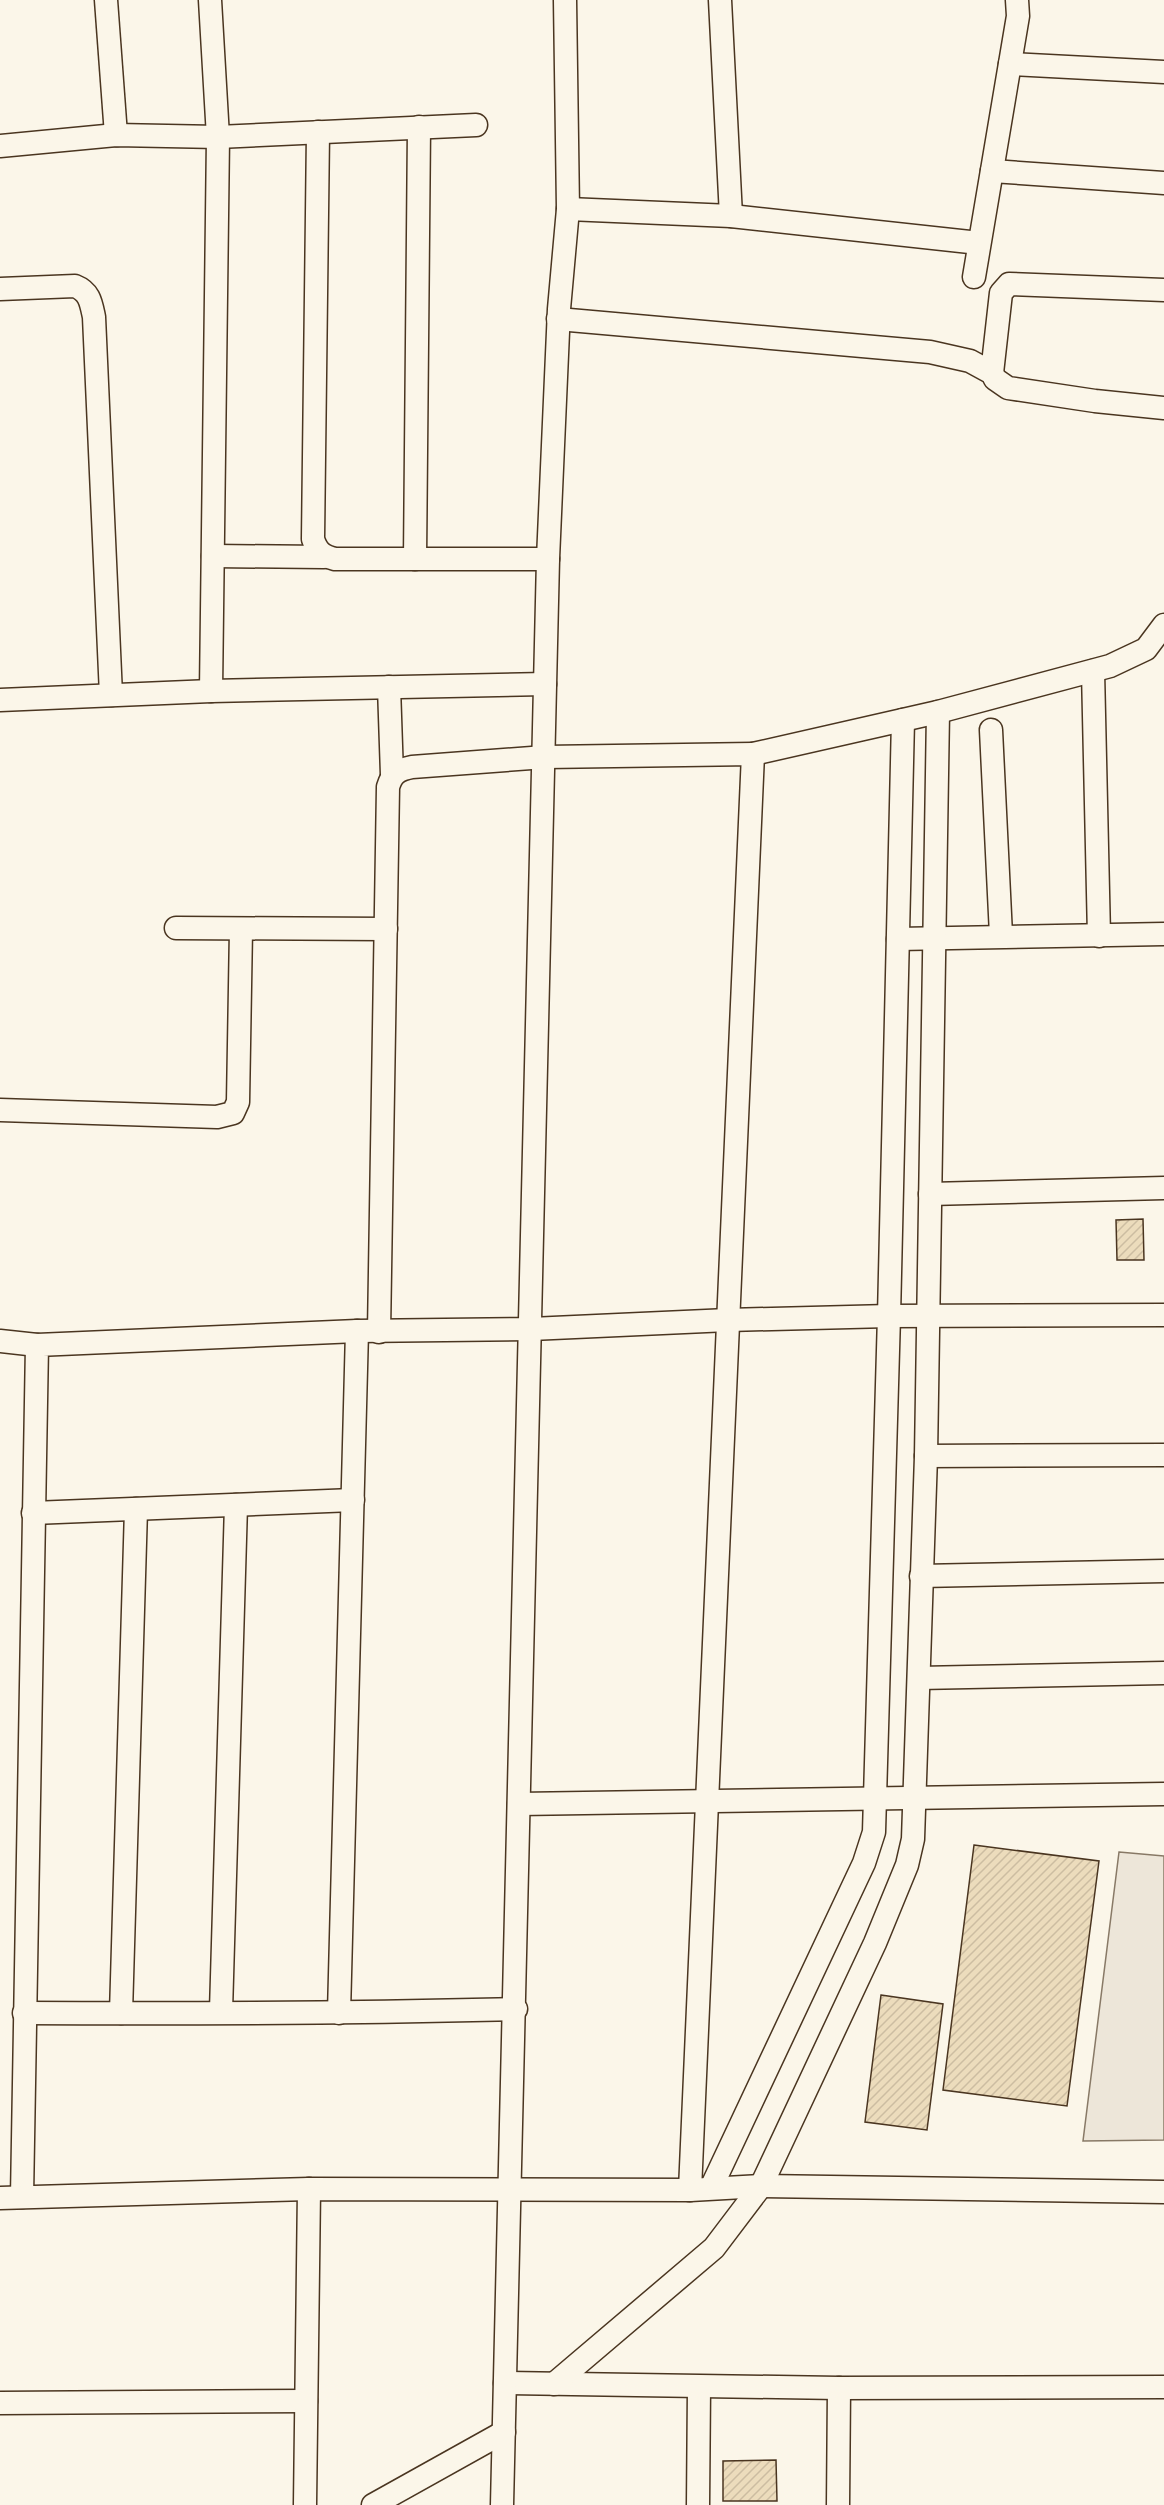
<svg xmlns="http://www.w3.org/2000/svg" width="1164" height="2505" viewBox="0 0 1164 2505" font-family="'Open Sans',sans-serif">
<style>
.grass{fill:#ede6d9;stroke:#887966;stroke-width:1.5}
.building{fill:url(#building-hatch);stroke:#4a3520;stroke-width:1.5}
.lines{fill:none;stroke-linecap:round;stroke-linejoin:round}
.minor-casing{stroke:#4a3520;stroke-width:25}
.minor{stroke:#fbf6e9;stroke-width:22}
</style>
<defs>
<pattern id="building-hatch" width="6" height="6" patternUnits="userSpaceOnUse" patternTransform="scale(1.5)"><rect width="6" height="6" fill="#ecdcbc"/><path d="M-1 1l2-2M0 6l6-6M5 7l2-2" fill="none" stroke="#ccbda1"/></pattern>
</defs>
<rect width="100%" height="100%" fill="#fbf6e9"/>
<path class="grass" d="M1119 1852 1164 1856V2140L1083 2141Z"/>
<g class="building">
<path d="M1143 1219 1144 1260H1117L1116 1220Z"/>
<path d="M974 1845 1099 1861 1067 2106 943 2090Z"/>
<path d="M881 1995 943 2004 927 2130 865 2122Z"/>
<path d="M776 2460 777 2501H723V2461Z"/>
</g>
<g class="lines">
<g class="minor-casing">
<g id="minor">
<path d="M106 0 116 135"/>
<path d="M210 0 218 137 211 691"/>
<path d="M720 0 731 216"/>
<path d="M1010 64 1164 72"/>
<path d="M318 132 313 539C317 552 323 556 335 559H548"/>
<path d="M0 146 116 135 218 137 476 125"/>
<path d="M992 171 1164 183"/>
<path d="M568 209 731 216 979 243"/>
<path d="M974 277 1018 16 1017 0"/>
<path d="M0 289 75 286C90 292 91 303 94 317L111 695"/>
<path d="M558 319 930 352 970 361 992 373 995 379 1008 388 1095 401 1164 408"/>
<path d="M992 373 1001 293 1009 284 1164 290"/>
<path d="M213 556 324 557"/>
<path d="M415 559 419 127"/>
<path d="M1093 671 1099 936"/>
<path d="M389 687 392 775"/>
<path d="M0 700 211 691 545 684"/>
<path d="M991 730 1001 935"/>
<path d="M753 754 938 712 1110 666 1146 649 1164 625"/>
<path d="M176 928 386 929"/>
<path d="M898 939 1164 934"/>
<path d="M0 1110 217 1117 233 1113 238 1102 241 929"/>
<path d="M930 1194 1164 1188"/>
<path d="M379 1332 388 787C392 774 397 770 412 767L545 757 753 754 690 2190"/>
<path d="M0 1341 37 1345"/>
<path d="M926 1456 1164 1455"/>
<path d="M33 1513 353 1500"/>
<path d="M921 1576 1164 1571"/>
<path d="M919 1678 1164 1673"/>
<path d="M519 1804 1164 1794"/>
<path d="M221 2011 236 1505"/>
<path d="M24 2013C188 2014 352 2013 516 2009"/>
<path d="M121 2013 136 1509"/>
<path d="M339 2013 357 1331"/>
<path d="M711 2188 864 1863 874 1832 889 1316 903 720"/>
<path d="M22 2197 37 1345 357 1331 531 1329 728 1320 889 1316 1164 1315"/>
<path d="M0 2198 309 2189 690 2190 761 2186 1164 2192"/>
<path d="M505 2383 839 2388 1164 2387"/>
<path d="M554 2384 714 2248 761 2186 875 1943 907 1865 913 1839 926 1456 938 712"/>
<path d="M0 2403 306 2401"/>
<path d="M305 2505 309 2189"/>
<path d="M373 2505 504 2432"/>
<path d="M502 2505 548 559 559 309 568 209 565 0"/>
<path d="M698 2505 699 2387"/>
<path d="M838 2505 839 2388"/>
</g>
</g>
<use href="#minor" class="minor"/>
</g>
</svg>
